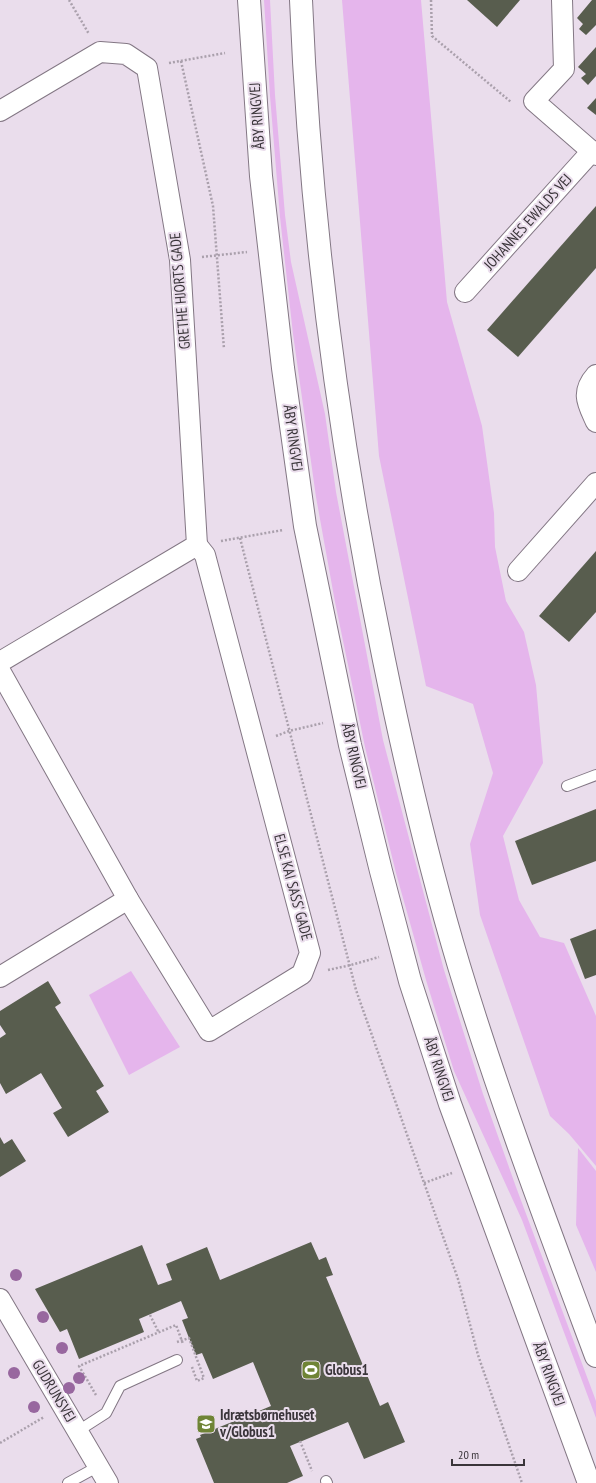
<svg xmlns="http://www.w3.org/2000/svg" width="596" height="1483" viewBox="0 0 596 1483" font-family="'PT Sans Narrow',sans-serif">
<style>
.green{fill:#e5b5ec}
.building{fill:#585d4e}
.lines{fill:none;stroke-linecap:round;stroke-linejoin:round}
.service-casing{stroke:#837784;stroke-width:12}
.minor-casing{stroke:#837784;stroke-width:22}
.secondary-casing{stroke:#837784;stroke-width:24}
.path{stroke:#aaa0ac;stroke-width:2.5;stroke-dasharray:2 2;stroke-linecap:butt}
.service{stroke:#fff;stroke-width:10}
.minor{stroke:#fff;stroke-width:20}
.secondary{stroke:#fff;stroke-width:22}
.tree{fill:#98679f}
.labels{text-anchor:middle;stroke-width:4;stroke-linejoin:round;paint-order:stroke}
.street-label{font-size:15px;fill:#3a353a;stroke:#eaddec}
.poi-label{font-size:15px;font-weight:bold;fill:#3a353a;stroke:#eaddec;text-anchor:start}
</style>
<rect width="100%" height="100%" fill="#eaddec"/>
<g class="green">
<path d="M264 0H270L275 95 285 215 291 262 325 414 336 492 383 740 444 970 483 1094 516 1187 596 1401V1418L522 1220 454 1071 426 980 396 873 365 747 335 602 316 497 293 334 280 217 270 96Z"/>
<path d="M342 0H421L447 302 482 426 494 513 495 547 506 601 524 632 536 685 543 763 503 836 519 900 540 937 564 943 596 1016V1166L569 1134 550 1116 480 915 470 844 493 773 473 704 426 686 379 456Z"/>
<path d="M131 971 180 1047 129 1075 89 995Z"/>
<path d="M578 1148 596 1171V1272L576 1225Z"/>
</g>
<g class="building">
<path d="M467 0H520L497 27Z"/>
<path d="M592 0H596V25L586 35 579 29 583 24 577 18Z"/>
<path d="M596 47V76L588 85 581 78 586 74 578 67Z"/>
<path d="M596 98V115L587 108Z"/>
<path d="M596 206V268L518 357 487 330Z"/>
<path d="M596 551V612L569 642 539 616Z"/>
<path d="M596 809V861L532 885 515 841Z"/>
<path d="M596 929V975L585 979 570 939Z"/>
<path d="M48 981 61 1003 55 1007 104 1086 96 1091 109 1112 68 1137 53 1113 62 1108 41 1073 6 1094 0 1083V1038L6 1034 0 1025V1011Z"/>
<path d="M0 1137 4 1144 12 1139 26 1161 0 1177Z"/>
<path d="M311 1242 319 1260 326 1257 333 1275 326 1277 380 1406 388 1402 405 1442 364 1459 348 1422 290 1446 303 1476 287 1483H214L196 1439 201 1437 200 1435 271 1406 253 1362 213 1379 202 1353 196 1355 189 1338 182 1320 188 1318 181 1301 139 1319 144 1332 79 1359 67 1329 60 1332 35 1289 142 1245 158 1285 172 1280 166 1264 207 1247 220 1280Z"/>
</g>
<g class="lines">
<g class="service-casing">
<g id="service">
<path d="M567 786 596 775"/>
<path d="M78 1431 106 1413 120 1386 177 1360"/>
<path d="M326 1481 327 1483"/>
<path d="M68 1483 99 1466"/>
</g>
</g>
<g class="minor-casing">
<g id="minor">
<path d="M562 0 564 69 534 101 596 155"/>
<path d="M0 111 100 52 126 54 147 68 180 260 197 545 0 662"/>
<path d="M465 292 592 151"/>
<path d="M596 375C580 393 588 404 596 422"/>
<path d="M518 571 596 483"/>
<path d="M0 671 128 899 209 1031 302 974 310 953 205 555 197 545"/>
<path d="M0 977 128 899"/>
<path d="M0 1299 108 1483"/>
</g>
</g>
<g class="secondary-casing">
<g id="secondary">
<path d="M249 0 261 176 283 368 305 526 350 745 381 871 410 981 450 1104 589 1483"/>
<path d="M301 0C310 221 339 443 384 660 405 763 429 866 459 966 499 1098 548 1227 596 1356"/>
</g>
</g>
<g class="path">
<path d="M69 0 89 34"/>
<path d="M431 0 432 36 511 102"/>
<path d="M181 61 213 206 224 349"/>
<path d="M169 63 225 53"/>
<path d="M202 257 247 252"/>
<path d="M240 538 356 990 458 1279 478 1355 522 1483"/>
<path d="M221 541 283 530"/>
<path d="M276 736 289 731 323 723"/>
<path d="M328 970 351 965 379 957"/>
<path d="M424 1183 452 1173"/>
<path d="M150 1315 159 1333"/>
<path d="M177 1342 189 1338 204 1378 197 1381 192 1367"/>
<path d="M96 1395 79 1366 176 1325 183 1344"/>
<path d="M300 1441 312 1471"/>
<path d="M0 1443 44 1417"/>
</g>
<use href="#service" class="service"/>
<use href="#minor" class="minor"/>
<use href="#secondary" class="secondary"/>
</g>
<g class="tree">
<circle cx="16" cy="1275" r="6"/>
<circle cx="43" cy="1317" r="6"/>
<circle cx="62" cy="1348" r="6"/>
<circle cx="14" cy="1373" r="6"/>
<circle cx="79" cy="1378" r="6"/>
<circle cx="69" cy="1388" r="6"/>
<circle cx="34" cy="1407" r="6"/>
</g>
<defs>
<g id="stadium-square" transform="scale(1)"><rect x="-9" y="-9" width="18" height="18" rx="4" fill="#6f8436" stroke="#eaddec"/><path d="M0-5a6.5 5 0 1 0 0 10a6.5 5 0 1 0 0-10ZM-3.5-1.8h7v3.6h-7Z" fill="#fff"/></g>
<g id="school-square" transform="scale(1)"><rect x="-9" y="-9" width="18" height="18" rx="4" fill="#6f8436" stroke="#eaddec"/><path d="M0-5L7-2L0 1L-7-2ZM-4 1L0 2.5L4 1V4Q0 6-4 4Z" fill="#fff"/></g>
</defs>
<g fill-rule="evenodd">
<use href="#stadium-square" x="311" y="1370"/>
<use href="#school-square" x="206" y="1424"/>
</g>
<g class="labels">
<g class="street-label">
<text transform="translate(257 116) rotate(-94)" y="5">ÅBY RINGVEJ</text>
<text transform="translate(528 222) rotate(-48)" y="5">JOHANNES EWALDS VEJ</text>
<text transform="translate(180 291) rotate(-95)" y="5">GRETHE HJORTS GADE</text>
<text transform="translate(293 438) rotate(82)" y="5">ÅBY RINGVEJ</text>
<text transform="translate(354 756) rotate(77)" y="5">ÅBY RINGVEJ</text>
<text transform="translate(293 887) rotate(75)" y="5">ELSE KAI SASS' GADE</text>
<text transform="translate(439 1069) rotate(72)" y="5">ÅBY RINGVEJ</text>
<text transform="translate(549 1374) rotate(70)" y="5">ÅBY RINGVEJ</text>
<text transform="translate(54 1391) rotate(59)" y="5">GUDRUNSVEJ</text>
</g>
<g class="poi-label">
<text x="325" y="1375">Globus1</text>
<text x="220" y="1420">Idrætsbørnehuset<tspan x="220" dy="17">v/Globus1</tspan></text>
</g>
</g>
<path d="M452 1459v6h72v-6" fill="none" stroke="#3a353a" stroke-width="2"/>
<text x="458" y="1459" font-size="12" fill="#3a353a" stroke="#eaddec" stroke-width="3" paint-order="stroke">20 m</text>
</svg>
